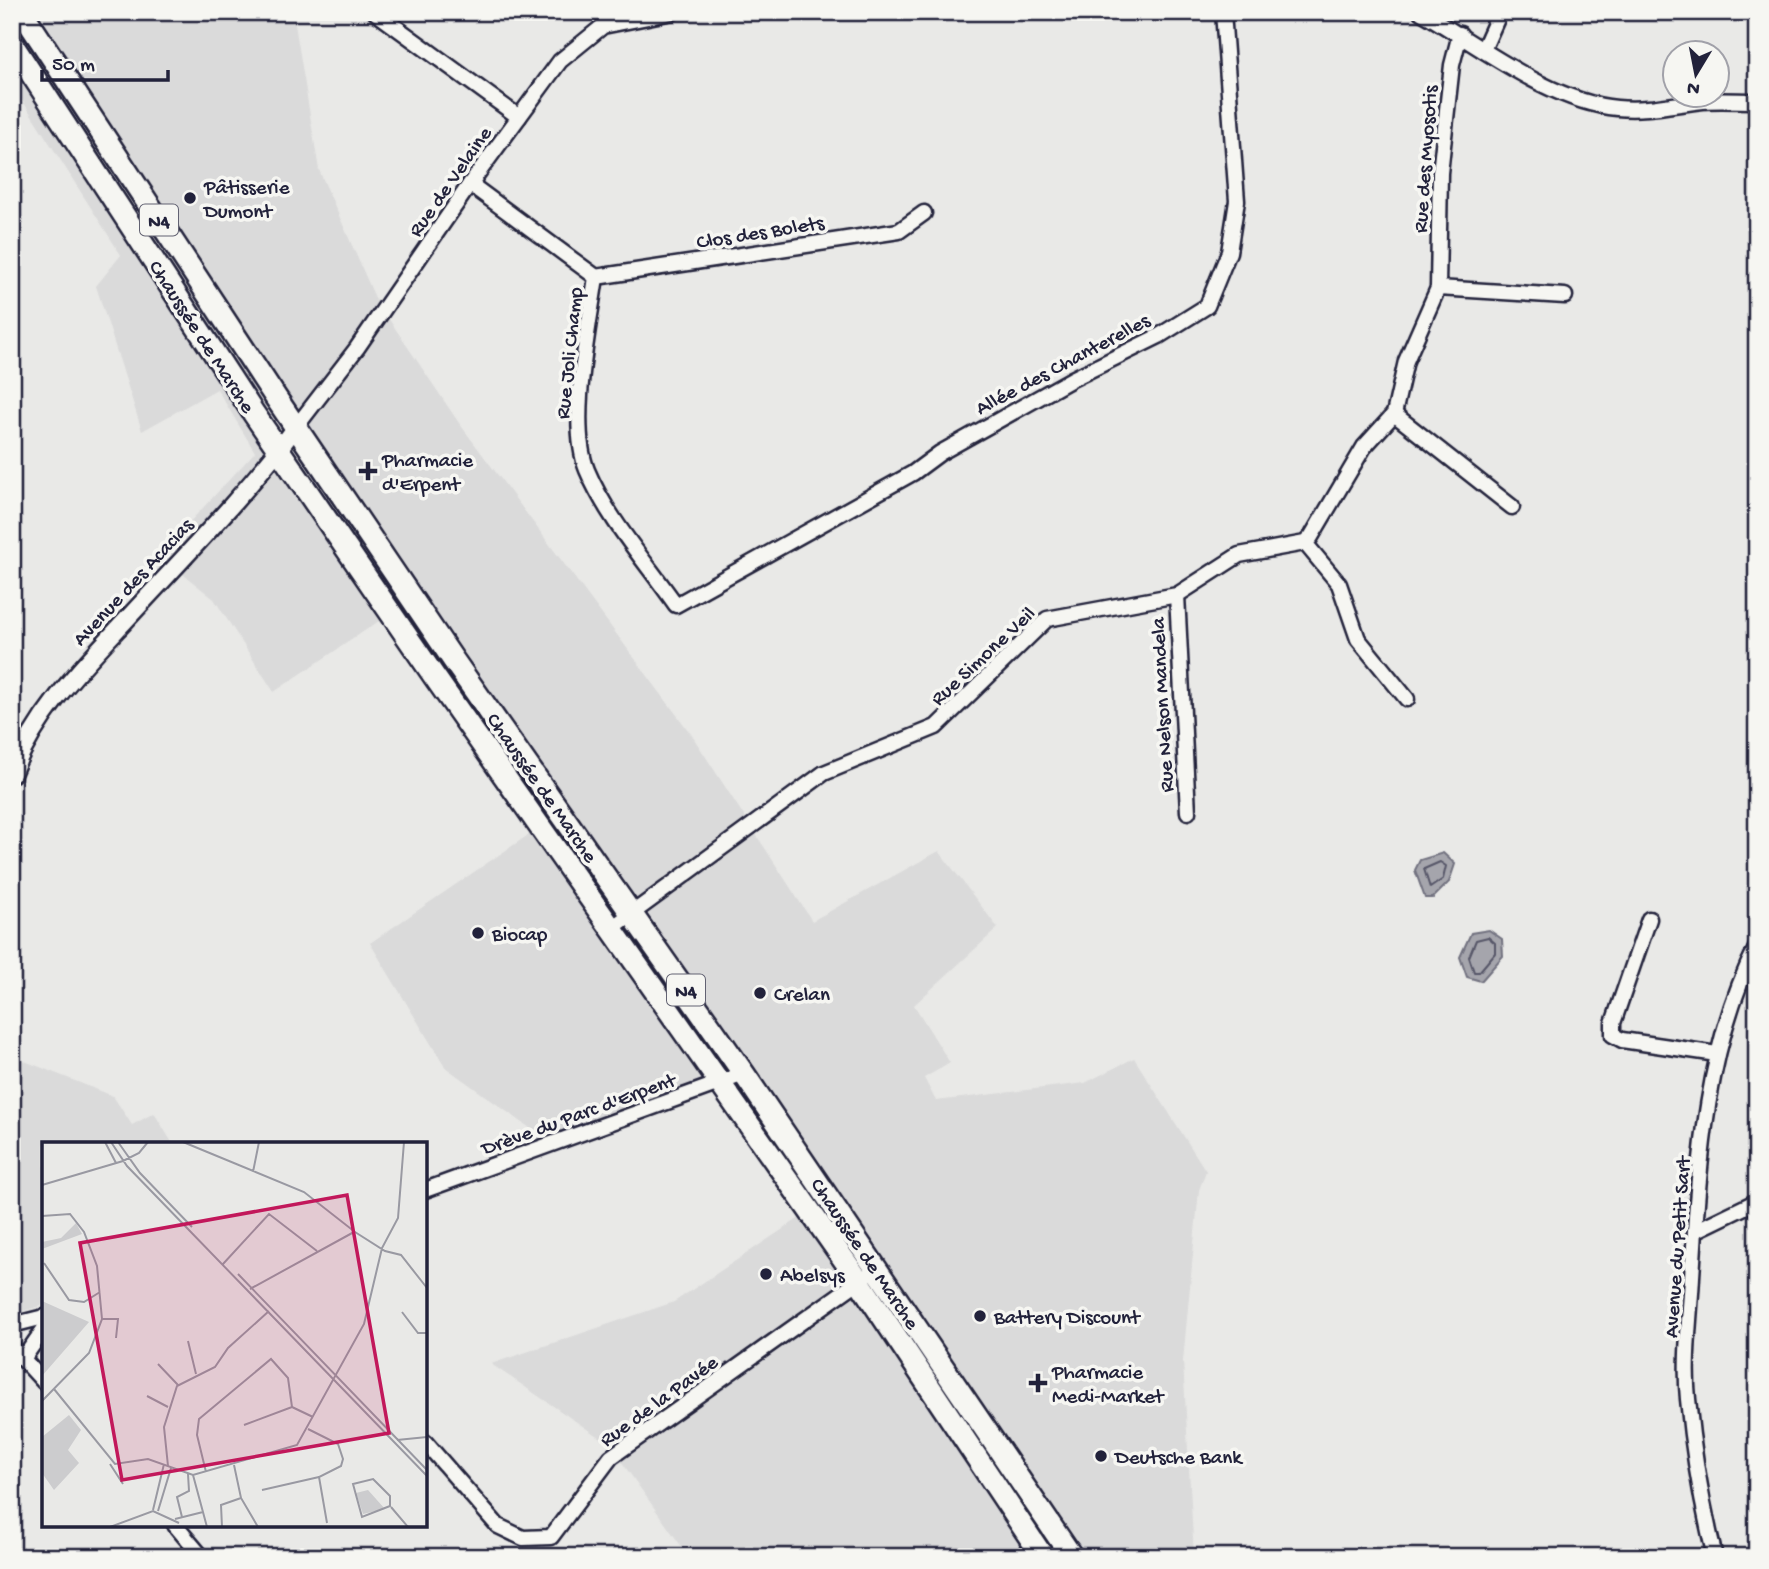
<svg xmlns="http://www.w3.org/2000/svg" width="1769" height="1569" viewBox="0 0 1769 1569" font-family="'Gochi Hand',sans-serif">
<style>
.built{fill:#dadada}
.water{fill:#a5a5ac;stroke:#71717f;stroke-width:2}
.lines{fill:none;stroke-linecap:round;stroke-linejoin:round}
.shore{stroke:#565668;stroke-width:2}
.minor-casing{stroke:#22223b;stroke-width:19}
.tertiary-casing{stroke:#22223b;stroke-width:21}
.primary-casing{stroke:#22223b;stroke-width:26}
.minor{stroke:#f6f6f2;stroke-width:14}
.tertiary{stroke:#f6f6f2;stroke-width:16}
.primary{stroke:#f6f6f2;stroke-width:21}
.poi-dot{fill:#22223b;stroke:#f6f6f2;stroke-width:2.5}
.labels{text-anchor:middle;stroke-width:7;stroke-linejoin:round;paint-order:stroke}
.shield{fill:#f6f6f2;stroke:#626272;stroke-width:2}
.shield-label{font-size:19px;font-weight:bold;fill:#22223b}
.street-label{font-size:21px;fill:#22223b;stroke:#f6f6f2}
.poi-label{font-size:21px;fill:#22223b;stroke:#f6f6f2;text-anchor:start}
.inset-road{fill:none;stroke:#9999a2;stroke-width:2}
.view{fill:#c2185b;fill-opacity:0.15;stroke:#c2185b;stroke-width:3.5}
.inset-edge{fill:none;stroke:#22223b;stroke-width:3.5}
</style>
<rect width="100%" height="100%" fill="#e9e9e7"/>
<filter id="ink" filterUnits="userSpaceOnUse"><feTurbulence type="fractalNoise" baseFrequency=".0143" numOctaves="2"/><feDisplacementMap in="SourceGraphic" scale="14" xChannelSelector="R" yChannelSelector="G"/><feConvolveMatrix kernelMatrix="1 2 1 2 8 2 1 2 1" color-interpolation-filters="sRGB"/></filter>
<g filter="url(#ink)">
<g class="built">
<path d="M12 12H293L319 170 376 300 459 423 691 734 812 921 939 851 998 928 914 1005 950 1063 924 1078 936 1101 1085 1083 1134 1058 1206 1171 1199 1190 1183 1361 1194 1557H689L609 1444 491 1364 674 1302 804 1215 711 1081 548 1141 445 1067 370 943 540 827 391 613 274 692 214 599 159 555 255 452 217 389 142 431 96 286 121 255 17 92 12 93Z"/>
<path d="M12 1056 113 1096 132 1125 154 1113 173 1144H44V1305L14 1314 12 1241 19 1236 12 1224Z"/>
</g>
<g class="water">
<path d="M1443 853 1455 864 1449 882 1433 898H1425L1415 870 1420 860Z"/>
<path d="M1489 930 1502 939 1503 956 1481 981 1467 977 1460 957 1471 933Z"/>
</g>
<g class="lines">
<g class="shore">
<path d="M1440 862 1446 866 1443 879 1430 888 1424 869Z"/>
<path d="M1488 937 1495 943V953L1479 972H1474L1469 957 1476 940Z"/>
</g>
<g class="minor-casing">
<g id="minor">
<path d="M375 12 519 117"/>
<path d="M1421 12C1479 45 1550 102 1617 108 1647 111 1674 104 1703 101 1721 100 1739 101 1757 101"/>
<path d="M1483 50 1500 12"/>
<path d="M470 184 596 277"/>
<path d="M596 277C589 327 568 423 587 470 607 518 646 562 676 605L913 473 940 453 1072 379 1159 336 1207 306 1229 252 1237 201 1223 12"/>
<path d="M596 277 899 231 924 213"/>
<path d="M1438 288 1565 296"/>
<path d="M1394 414 1512 507"/>
<path d="M296 427 357 348 470 184 560 61 603 26 673 12"/>
<path d="M1305 543 1339 584 1358 639 1407 699"/>
<path d="M1177 595 1188 812"/>
<path d="M1649 919 1613 1023V1035L1622 1040 1717 1054"/>
<path d="M612 928 824 773 936 727 1047 619 1177 595 1239 555 1305 543 1311 537 1364 447 1394 414 1406 361 1438 288 1440 173 1452 65 1460 34"/>
<path d="M425 1190 744 1074"/>
<path d="M1695 1231 1757 1201"/>
<path d="M12 1325 44 1317"/>
<path d="M12 1347 44 1382"/>
<path d="M23 1359 44 1329"/>
<path d="M425 1442 498 1526 523 1538 551 1537 611 1457 866 1276"/>
<path d="M175 1525 202 1557"/>
<path d="M1715 1557C1702 1505 1693 1452 1688 1399 1684 1360 1690 1317 1692 1277 1699 1166 1705 1047 1757 946"/>
</g>
</g>
<g class="tertiary-casing">
<path id="tertiary" d="M12 774C37 712 82 667 126 620 184 557 245 495 296 427"/>
</g>
<g class="primary-casing">
<g id="primary">
<path d="M22 12 276 398 454 661 744 1074 1072 1557"/>
<path d="M12 44 254 414 434 676 859 1281 1043 1557"/>
</g>
</g>
<use href="#minor" class="minor"/>
<use href="#tertiary" class="tertiary"/>
<use href="#primary" class="primary"/>
</g>
</g>
<g class="poi-dot">
<circle cx="190" cy="198" r="7"/>
<path d="M364.5 460.5h7v7h7v7h-7v7h-7v-7h-7v-7h7z"/>
<circle cx="478" cy="933" r="7"/>
<circle cx="760" cy="993" r="7"/>
<circle cx="766" cy="1274" r="7"/>
<circle cx="980" cy="1316" r="7"/>
<path d="M1034.5 1372.5h7v7h7v7h-7v7h-7v-7h-7v-7h7z"/>
<circle cx="1101" cy="1456" r="7"/>
</g>
<g class="labels">
<g class="shield">
<rect x="140" y="204.5" width="38" height="31" rx="5"/>
<rect x="667" y="974.5" width="38" height="31" rx="5"/>
</g>
<g class="shield-label">
<text x="159" y="227">N4</text>
<text x="686" y="997">N4</text>
</g>
<g class="street-label">
<text transform="translate(1424 159) rotate(-86)" y="7">Rue des Myosotis</text>
<text transform="translate(449 181) rotate(-55)" y="7">Rue de Velaine</text>
<text transform="translate(760 231) rotate(-9)" y="7">Clos des Bolets</text>
<text transform="translate(203 336) rotate(57)" y="7">Chaussée de Marche</text>
<text transform="translate(568 353) rotate(-84)" y="7">Rue Joli Champ</text>
<text transform="translate(1062 363) rotate(-28)" y="7">Allée des Chanterelles</text>
<text transform="translate(132 581) rotate(-47)" y="7">Avenue des Acacias</text>
<text transform="translate(982 655) rotate(-43)" y="7">Rue Simone Veil</text>
<text transform="translate(1161 705) rotate(-93)" y="7">Rue Nelson Mandela</text>
<text transform="translate(543 787) rotate(55)" y="7">Chaussée de Marche</text>
<text transform="translate(578 1113) rotate(-20)" y="7">Drève du Parc d'Erpent</text>
<text transform="translate(1676 1247) rotate(-86)" y="7">Avenue du Petit Sart</text>
<text transform="translate(866 1253) rotate(56)" y="7">Chaussée de Marche</text>
<text transform="translate(658 1400) rotate(-36)" y="7">Rue de la Pavée</text>
</g>
<g class="poi-label">
<text x="204" y="193">Pâtisserie<tspan x="204" dy="24">Dumont</tspan></text>
<text x="382" y="466">Pharmacie<tspan x="382" dy="24">d'Erpent</tspan></text>
<text x="492" y="940">Biocap</text>
<text x="774" y="1000">Crelan</text>
<text x="780" y="1281">Abelsys</text>
<text x="994" y="1323">Battery Discount</text>
<text x="1052" y="1378">Pharmacie<tspan x="1052" dy="24">Medi-Market</tspan></text>
<text x="1115" y="1463">Deutsche Bank</text>
</g>
</g>
<g transform="translate(42 1142)">
<rect width="385" height="385" fill="#e9e9e7"/>
<path d="M34 81 40 92 0 107V100L19 96ZM0 159 47 180 0 234ZM27 273 39 288 26 308 37 321 12 348 0 331V295ZM326 348 343 367 321 372 314 351Z" fill="#ccccce"/>
<path class="inset-road" d="M63 0 74 21M69 0 85 24 385 334M76 0 98 31 150 85M141 0 262 50 313 90 343 109 359 113 385 146M211 30 217 0M0 43 81 19 97 11 106 0M0 74 28 72 42 90 55 124 60 177 47 211 0 259M2 121 27 158 42 160 58 150M181 122 227 72 275 109M196 132 385 328M208 147 312 90M360 170 376 191H385M60 177H76L74 196M146 199 154 232M116 222 136 243M12 247 73 322 106 317 151 333 255 303 322 182 340 106 356 76 362 0M105 254 126 265M250 265 271 275M202 283 250 265M266 287 296 302 301 317 299 324 277 335 285 381M355 298 385 295M68 322 81 342M192 323 199 356 216 385M126 324 122 285 135 244 173 225 186 206 227 169M164 330 155 293 157 277 229 217 246 236 250 265M151 333 165 385M331 337 348 354V364L320 375 311 342ZM220 348 277 335M349 365 366 385M111 368 122 322M116 369 129 326M140 375 135 355 147 349 146 332M133 377 161 370M68 385 111 369 137 381M180 385 179 363 199 356"/>
<path class="view" d="M305 53 347 291 80 338 38 101Z"/>
<rect width="385" height="385" class="inset-edge"/>
</g>
<rect width="1769" height="1569" fill="none" stroke="#f6f6f2" stroke-width="42"/>
<rect x="21" y="21" width="1727" height="1527" fill="none" stroke="#22223b" stroke-width="2.5" filter="url(#ink)"/>
<g transform="translate(1696 74) rotate(190)"><circle r="33" fill="#f6f6f2" stroke="#a1a1a9" stroke-width="2"/>
<path d="M0-5L12 26L0 18L-12 26Z" fill="#22223b"/>
<text y="-10" font-size="19" font-weight="bold" text-anchor="middle" fill="#22223b">N</text>
</g>
<path d="M42 70v10h126v-10" fill="none" stroke="#22223b" stroke-width="3.5"/>
<text x="52" y="70" font-size="21" fill="#22223b" stroke="#f6f6f2" stroke-width="5" paint-order="stroke">50 m</text>
</svg>
